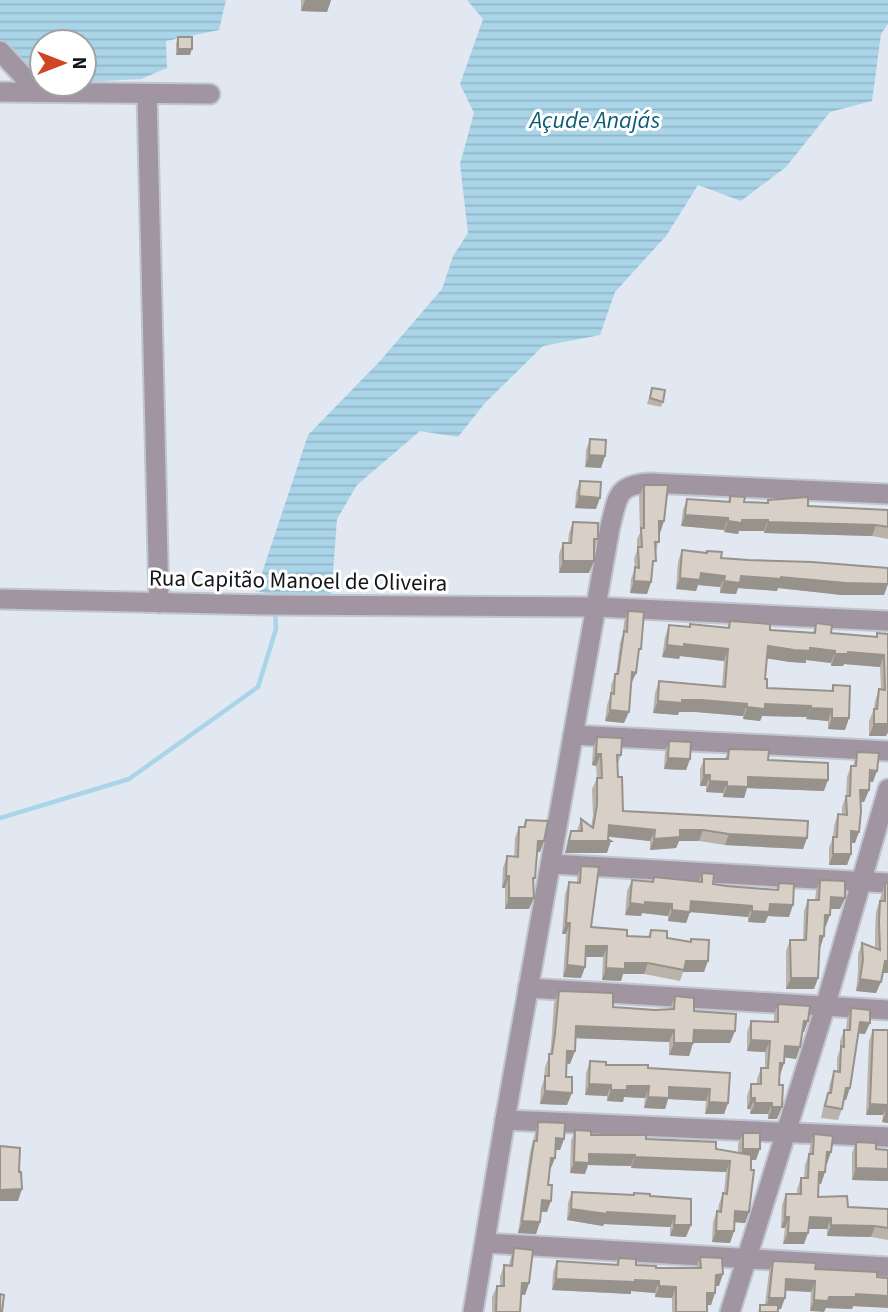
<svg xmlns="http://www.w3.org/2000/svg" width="888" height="1312" viewBox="0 0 888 1312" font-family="'Source Sans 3',sans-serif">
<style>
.water{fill:url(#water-rules)}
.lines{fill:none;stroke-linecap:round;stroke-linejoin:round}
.stream{stroke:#aad5e8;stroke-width:4.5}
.minor-casing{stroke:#c0c6cf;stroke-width:23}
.minor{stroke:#a195a2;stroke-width:19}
.wall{fill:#bab3aa}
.shaded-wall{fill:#97928b}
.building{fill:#d8d0c6;stroke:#97928b;stroke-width:2}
.labels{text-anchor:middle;stroke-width:6;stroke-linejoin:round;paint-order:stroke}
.street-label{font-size:23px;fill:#14161a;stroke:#fff}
.water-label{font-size:24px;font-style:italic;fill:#0b5d77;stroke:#fff}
</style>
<defs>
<pattern id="water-rules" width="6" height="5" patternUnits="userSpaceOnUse" patternTransform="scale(1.75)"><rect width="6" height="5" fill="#aad5e8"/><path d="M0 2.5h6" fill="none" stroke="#91b6c6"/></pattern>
</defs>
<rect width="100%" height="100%" fill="#e1e8f2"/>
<g class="water">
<path d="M0 0H226L219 30 166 41 167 68 141 79 84 82V42H42V79L18 67 0 46Z"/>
<path d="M467 0H888V24L881 34 872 101 830 112 786 167 741 201 698 185 666 236 615 292 600 335 543 346 485 403 458 437 420 431 357 485 337 519 331 599 275 595 256 591 308 435 380 361 442 289 453 256 468 233 460 164 474 113 460 84 483 19Z"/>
</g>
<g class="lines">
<path class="stream" d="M0 818 129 779 258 687 276 629 275 610"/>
<g class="minor-casing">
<g id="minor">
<path d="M0 51 38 92"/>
<path d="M0 92 210 94"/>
<path d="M147 94 159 603"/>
<path d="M0 599 271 605 596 607 888 621"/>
<path d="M573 735 888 751"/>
<path d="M551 864 888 883"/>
<path d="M528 988 888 1010"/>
<path d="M505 1120 888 1137"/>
<path d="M485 1243 888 1267"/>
<path d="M473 1312 505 1120 610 527C618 498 615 485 649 483L888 494"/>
<path d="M730 1312 825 1007 888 789"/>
</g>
</g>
<use href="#minor" class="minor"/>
</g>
<g class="wall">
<path d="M301 0H331L327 12 301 11Z"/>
<path d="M178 37 190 55H176V43Z"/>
<path d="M652 388 663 402 661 407 647 404Z"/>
<path d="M590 439 605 456 601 468 585 467 586 450Z"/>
<path d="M580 481 596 509 575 508 576 492Z"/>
<path d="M644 485 664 521 660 533 652 572 651 582 647 594 630 593 631 579 635 568 634 559 637 550V539L640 533 639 497Z"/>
<path d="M730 496 744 502 767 503 768 500 808 506 888 510V539L872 536 764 533V531H739L738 534 724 532V530L681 526 683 510 687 499 728 501Z"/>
<path d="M573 522 598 539 594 550 589 573H559V554L563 543H568L569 533Z"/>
<path d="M682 550 721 558 884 595H842L778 588 777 591 738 588 736 594 720 593V587L698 585 696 591 676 589 678 562Z"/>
<path d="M628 611 637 660 636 673 631 684 624 723 605 721 607 705 611 694V685L616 674 620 643 623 634 624 622Z"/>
<path d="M730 621 770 630 813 633 816 623 831 633 876 637 877 633 888 634V732L886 736H869V721L874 709 875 701 879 689 881 690 880 667 844 664 843 666H831V663L806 660V663L790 662 767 658 765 679 767 688 831 691 833 685 849 718 845 730 828 729V721L806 719 807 717 762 716 760 721 743 719V716L696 712H679L678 715 653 713 655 693 659 681 722 686 724 661 680 656 679 659 662 657 665 637 669 625 689 627 690 624 727 628Z"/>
<path d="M597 737 621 755 617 766 618 777 623 811 807 838 803 849 725 845 699 841H679L676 848 650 850V841L608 837 607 853H565L567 842 571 831H577L581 819 591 827 593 816 592 789 597 778 596 766 592 765 593 748Z"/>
<path d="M669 741 690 759 686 770 664 769 665 752Z"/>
<path d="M729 749 768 760 824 791 747 788 744 798 723 797V793L706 792V786H700V769L704 759H725Z"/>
<path d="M857 752 873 782H869V790L864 802H861L855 843H851V854L847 865H829V848L833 837 834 826 838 814H842V807L846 796 847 777 851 766H853Z"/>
<path d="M526 820 540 852H537L535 878 533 884 529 909H505V888H502L503 868 507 856 514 857 515 838 519 827H523Z"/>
<path d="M581 866 591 927 627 936 648 937 651 930 667 938 690 942 691 939 704 972H683L680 981 644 974H623L621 981 602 980 603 957H585V967L581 978 563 977 566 934H562L565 894 569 882 577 883V878Z"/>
<path d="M702 873 713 884 776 890 779 883 789 917 768 916 765 923 748 922V917L690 912 686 923 668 921V916L642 913 641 916 625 915 627 891 632 880 652 882 654 877 699 881Z"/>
<path d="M820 880 840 909H830L820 948 818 978 814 989H786V951L790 940H803L804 911 808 900H815L816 891Z"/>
<path d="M885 883H888V973H883L876 993 856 991 858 972V954L862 943 875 948V932L876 912Z"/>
<path d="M559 991 613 1007 655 1010 670 1009 675 996 694 1011 735 1031 730 1043H693L689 1056 669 1055V1042L575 1038V1051L570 1064 567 1063V1105L540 1104 541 1089 544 1079 545 1067 550 1054 551 1046 554 1003Z"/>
<path d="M778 1004 808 1021 804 1032H802L800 1047 796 1059 785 1057 784 1063 780 1075 777 1119H768V1114H750V1109H747V1096L751 1084H757V1079L761 1068H765V1052L747 1051V1032L751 1021 774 1022V1015Z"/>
<path d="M851 1008 865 1034 858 1033 846 1100 844 1099 842 1109 838 1120 821 1118 824 1104 828 1093 830 1083 834 1071 837 1072V1058L840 1050V1041L844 1030H846L847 1020Z"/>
<path d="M873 1030H888V1123L882 1122 883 1115H866L869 1041Z"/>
<path d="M590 1061 606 1065 730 1073 728 1103 724 1114H705L706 1101 668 1099 665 1109 644 1108 645 1098 624 1097 623 1102 607 1101V1096L585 1095 586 1073Z"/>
<path d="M538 1122 564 1139 560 1150H555V1158L550 1170 547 1212H541L540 1222 536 1234 518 1233 530 1152Z"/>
<path d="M575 1130 591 1135 646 1139 738 1153V1144L743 1133 756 1160H751L749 1212 745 1223 735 1222 734 1231 730 1243 712 1242 713 1222 717 1211H718L719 1204 723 1193H724L726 1172 631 1168V1166L588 1165 585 1174 570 1173 571 1141Z"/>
<path d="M814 1134 827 1164H826L825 1172 821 1184H819L818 1197 848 1207 888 1209V1245V1240L871 1237 827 1236V1229H809L804 1244H783L785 1228H781L782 1205 786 1194H797V1189L801 1178H804L805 1165 809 1154 810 1146Z"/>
<path d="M856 1142 876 1149 888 1150V1181L852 1180V1153Z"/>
<path d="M572 1192 633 1195 634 1193 650 1196 691 1199 686 1237 670 1236V1227L604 1224 603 1226 567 1220 568 1203Z"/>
<path d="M514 1248 529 1283 525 1295H521L520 1312H492V1297L497 1286H500V1277L504 1265H509L510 1260Z"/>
<path d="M700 1257 719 1286H716L711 1305H707V1312H672V1298L655 1297V1293L631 1291V1294L552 1290 553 1272 557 1261 616 1264 619 1258 636 1265 656 1268H696Z"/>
<path d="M773 1261 815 1269 876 1307 853 1306 852 1309 826 1308 810 1311 811 1292 785 1291 781 1309H778V1312H758L760 1305H765L769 1272Z"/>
</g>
<g class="shaded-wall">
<path d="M305 0H331L327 12 301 11Z"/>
<path d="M178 49H192L190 55H176Z"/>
<path d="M589 455 605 456 601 468 585 467Z"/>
<path d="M579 496 600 498 596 509 575 508Z"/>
<path d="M685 515 728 518 724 530 681 526Z"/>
<path d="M742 520H768L764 531H739L738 534 724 532 728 521Z"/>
<path d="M659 521H664L660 533Z"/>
<path d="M768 522 876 525 872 536 764 533Z"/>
<path d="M563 561H594L589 573H559Z"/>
<path d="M701 573 725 576 720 587 698 585 696 591 676 589 680 578Z"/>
<path d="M741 576 781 577 888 584 884 595H842L778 588 777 591 738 588 736 594 720 593 724 581Z"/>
<path d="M634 581 651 582 647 594 630 593Z"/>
<path d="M684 644 728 649 724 661 680 656 679 659 662 657 667 645Z"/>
<path d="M768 646 810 648 835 651 831 663 806 660V663L790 662 764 658Z"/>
<path d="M848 652 884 655 880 667 844 664 843 666H831L835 654Z"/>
<path d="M632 672 636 673 631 684H628Z"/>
<path d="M682 700H701L747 704 743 716 696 712H679L678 715 653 713 658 701Z"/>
<path d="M765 704 811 706 807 717 762 716 760 721 743 719 747 707Z"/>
<path d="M811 708 832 709 828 721 806 719Z"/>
<path d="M610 710 629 712 624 723 605 721Z"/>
<path d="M832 718H849L845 730 828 729Z"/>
<path d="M874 724H888V732L886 736H869Z"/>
<path d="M596 754H601L596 766 592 765Z"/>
<path d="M668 758 690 759 686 770 664 769Z"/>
<path d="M870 770 877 771 873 782H866Z"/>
<path d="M704 775H710L706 786H700Z"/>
<path d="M748 777 828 780 824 791 747 788 744 798 723 797 727 786Z"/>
<path d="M710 781 727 782 723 793 706 792Z"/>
<path d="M860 790H869L864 802 856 801Z"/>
<path d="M609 825 655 830 650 841 605 836Z"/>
<path d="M680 830H703L699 841H679L676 848 650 850 654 839Z"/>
<path d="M851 831 859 832 855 843H847Z"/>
<path d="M729 834 807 838 803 849 725 845Z"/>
<path d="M538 841H544L540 852H534Z"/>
<path d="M569 841H611L607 853H565Z"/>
<path d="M833 854H851L847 865H829Z"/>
<path d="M506 876H509L505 888H502Z"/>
<path d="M831 897 845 898 840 909H827Z"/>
<path d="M509 898H534L529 909H505Z"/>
<path d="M691 901 752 906 748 917 690 912 686 923 668 921 672 910Z"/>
<path d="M645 902 672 904 668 916 642 913 641 916 625 915 630 903Z"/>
<path d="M770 904 793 905 789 917 768 916 765 923 748 922 752 911Z"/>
<path d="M825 915H830L826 926H821Z"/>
<path d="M566 923H570L566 934H562Z"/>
<path d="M820 936H824L820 948H816Z"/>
<path d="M586 946H607L603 957H582Z"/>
<path d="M686 961H708L704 972H683Z"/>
<path d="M885 961H888V973H881Z"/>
<path d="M625 963H648L644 974H623L621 981 602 980 606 968Z"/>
<path d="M567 965 585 967 581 978 563 977Z"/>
<path d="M791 978H818L814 989H786Z"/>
<path d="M860 979 881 982 876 993 856 991Z"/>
<path d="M804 1021H808L804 1032H800Z"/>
<path d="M860 1022 870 1023 865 1034 856 1033Z"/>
<path d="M576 1026 674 1030 669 1042 571 1038Z"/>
<path d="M694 1030 735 1031 730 1043H689Z"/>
<path d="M751 1040 770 1041 765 1052 747 1051Z"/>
<path d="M674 1043H693L689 1056 669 1055Z"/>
<path d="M785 1046 800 1047 796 1059 781 1057Z"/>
<path d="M567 1051H575L570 1064 562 1063Z"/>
<path d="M780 1063H784L780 1075 776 1074Z"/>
<path d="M589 1084 611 1085 607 1096 585 1095Z"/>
<path d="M627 1086H649L645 1098 624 1097 623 1102 607 1101 611 1090Z"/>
<path d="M669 1087 710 1089 706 1101 668 1099 665 1109 644 1108 648 1097Z"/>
<path d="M846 1088H850L846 1100 842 1099Z"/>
<path d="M545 1091 572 1093 567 1105 540 1104Z"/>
<path d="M751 1098H755L750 1109H747Z"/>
<path d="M709 1102 728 1103 724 1114H705Z"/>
<path d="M755 1103H772L768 1114H750Z"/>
<path d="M870 1104 887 1105 883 1115H866Z"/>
<path d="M772 1107H782L777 1119H768Z"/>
<path d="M886 1111 888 1112V1123L882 1122Z"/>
<path d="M556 1138 564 1139 560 1150H552Z"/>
<path d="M743 1149H760L756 1160H738Z"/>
<path d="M827 1152H831L827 1164 823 1163Z"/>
<path d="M589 1154 635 1155 631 1166 588 1165 585 1174 570 1173 574 1162Z"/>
<path d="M635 1157 730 1161 726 1172 631 1168Z"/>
<path d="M551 1158H555L550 1170 547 1169Z"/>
<path d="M856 1168 888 1169V1181L852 1180Z"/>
<path d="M819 1172H825L821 1184 815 1183Z"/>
<path d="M22 1189 18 1201H0V1190Z"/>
<path d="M542 1200 551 1201 547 1212 537 1211Z"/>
<path d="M571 1209 607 1212 675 1216 670 1227 604 1224 603 1226 567 1220Z"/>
<path d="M735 1211 749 1212 745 1223 731 1222Z"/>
<path d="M785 1217H789L785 1228H781Z"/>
<path d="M810 1217 831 1218 827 1229H806Z"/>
<path d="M522 1221 540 1222 536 1234 518 1233Z"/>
<path d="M674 1225H691L686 1237 670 1236Z"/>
<path d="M831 1225 875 1226 871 1237 827 1236Z"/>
<path d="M716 1231H734L730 1243 712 1242Z"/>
<path d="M788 1233H808L804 1244H783Z"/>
<path d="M723 1274 719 1286H712L716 1275Z"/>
<path d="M556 1279 635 1280 659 1281 655 1293 631 1291V1294L552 1290Z"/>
<path d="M786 1279 815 1281 811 1292 781 1290Z"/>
<path d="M522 1283H529L525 1295 518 1294Z"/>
<path d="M659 1286 676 1287 672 1298 655 1297Z"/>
<path d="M707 1293H715L711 1305H703Z"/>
<path d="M856 1294 888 1296V1308L853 1306 852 1309 826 1308 824 1312 810 1311 814 1300 829 1297Z"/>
<path d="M769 1298H785L781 1309H765Z"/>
</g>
<g class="building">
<rect x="178" y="37" width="14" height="12"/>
<path d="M652 388 665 390 663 402 650 398Z"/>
<path d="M590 439 606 440 605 456 589 455Z"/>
<path d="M580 481 601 482 600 498 579 496Z"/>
<path d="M644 485H668L664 521H659V542H655L656 561H653L651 582 634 581 635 567 639 568 638 547H642L641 528H644Z"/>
<path d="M730 496 745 497 744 502 768 503V500L808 497V506L888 510V527L876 525 768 522V520H742V523L728 521V518L685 515 687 499 730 502Z"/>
<path d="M573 522 598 523V539H594V561H563V543H571Z"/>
<path d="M682 550 707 553V551L722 552 721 558 748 560 812 562 888 568V584L846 583 781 577V579L741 576 740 583 724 581 725 576 701 573 700 580 680 578Z"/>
<path d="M628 611 644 612 641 649H639L636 673 632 672 629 712 610 710 611 693 614 694 615 674H618L624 631 627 632Z"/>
<path d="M730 621 770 624V630L815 633 816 623 832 625 831 633 877 637V633L888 634V724H874V709H877L879 689 885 690 884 655 848 652V654H835V651L810 648V651L794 650 768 646 765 679H767V688L833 691V685L850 686 849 718H832V709L811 708V706L765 704V709L747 707V704L701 700H682V703L658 701 659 681 725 687 728 649 684 644V647L667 645 669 625 690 627V624L729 628Z"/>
<path d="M597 737 622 738 621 755H617L618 777H622L623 811 808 821 807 838 729 834 703 830H680V837L654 839 655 830 609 825 608 839 611 841H569L571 831H582L581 819 593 828 597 805V778H602L601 754H596Z"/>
<path d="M669 741 691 742 690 759 668 758Z"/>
<path d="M729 749 769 750 768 760 828 763V780L748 777V787L727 786V782L710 781V775H704V759H728Z"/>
<path d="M857 752 879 753 877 771 870 770 869 790H860L861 811 859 832 851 831V854H833V837H837L838 814 847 815 846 796H850L851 766H856Z"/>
<path d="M526 820 548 821 544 841H538L535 878H533L534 898H509V876H506L507 856 518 857 519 827H525Z"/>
<path d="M581 866 599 867 591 927 627 930V936L650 937 651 930 667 931V938L691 942V939L709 940 708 961H686L684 970 648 963H625V969L606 968 607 946H586L585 967 567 965 570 923H566L569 882 580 883Z"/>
<path d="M702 873 714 874 713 884 726 886 778 890 779 883 794 884 793 905 770 904 769 912 752 911V906L691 901 690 912 672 910V904L645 902V905L630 903 632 880 653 882 654 877 702 882Z"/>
<path d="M820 880 845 881V898L831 897 830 915H825L824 936H820L818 978H791L790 940H806L808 900H819Z"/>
<path d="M885 883H888V961H885L881 982 860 979 863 960 862 943 880 950 879 921 880 901H885Z"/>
<path d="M559 991 613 993V1007L655 1010 674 1009 675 996 694 998V1011L736 1014 735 1031 694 1030 693 1043H674V1030L576 1026 575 1051H567L566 1077H572V1093L545 1091V1076H549V1054H552L555 1034Z"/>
<path d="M778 1004 810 1006 808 1021H804L800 1047 785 1046 784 1063H780L779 1085H783L782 1107H772V1103H755V1098H751V1084H761V1068H768L770 1041 751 1040V1021L778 1022Z"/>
<path d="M851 1008 870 1010V1023L860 1022 850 1088H846L842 1109 825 1106 828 1093H831L834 1071 840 1072 841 1046 844 1047V1030H850Z"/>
<path d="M873 1030H888V1112L886 1111 887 1105 870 1104Z"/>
<path d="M590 1061 606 1062V1065H648V1068L730 1073 728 1103 709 1102 710 1089 669 1087V1098L648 1097 649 1086H627V1090H611V1085L589 1084Z"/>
<path d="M538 1122 565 1123 564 1139 556 1138 555 1158H551L548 1185H552L551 1201 542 1200 540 1222 522 1221 534 1141H537Z"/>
<path d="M575 1130 591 1131V1135H646V1139L716 1142V1149L751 1155V1170H754L749 1212 735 1211 734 1231H716L717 1211 721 1212 723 1193 727 1194 730 1161 635 1157V1155L589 1154V1163L574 1162Z"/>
<rect x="743" y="1133" width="17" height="16"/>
<path d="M814 1134 833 1136 831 1152H827L825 1172H819L818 1197 847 1196 848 1207 888 1209V1228L875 1226 831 1225V1218L810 1217 808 1233H788L789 1217H785L786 1194H801V1178H808L809 1154H813Z"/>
<path d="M856 1142 876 1143V1149L888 1150V1169L856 1168Z"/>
<path d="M0 1146 20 1148 19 1172H21L22 1189 0 1190Z"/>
<path d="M572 1192 634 1195V1193L650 1194V1196L691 1199V1225H674L675 1216 607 1212V1214L571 1209Z"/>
<path d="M514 1248 533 1250 529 1283H522L520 1312H496L497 1286H504V1265L512 1266Z"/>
<path d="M700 1257 722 1258 723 1274 716 1275 715 1293H707V1312H676V1287L659 1286V1281L635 1280V1282L556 1279 557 1261 618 1265 619 1258 636 1259V1265L656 1266V1268H701Z"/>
<path d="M773 1261 816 1263 815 1269 877 1272V1277L888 1278V1296L856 1294V1297H829L828 1301 814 1300 815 1281 786 1279 785 1298H769Z"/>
<path d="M0 1294 4 1295 2 1312H0Z"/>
<rect x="760" y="1305" width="18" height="7"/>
</g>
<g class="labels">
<g class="street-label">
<text transform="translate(298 580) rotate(1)" y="8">Rua Capitão Manoel de Oliveira</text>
</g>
<g class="water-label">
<text x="595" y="128">Açude Anajás</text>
</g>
</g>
<g transform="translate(63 63) rotate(90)"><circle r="33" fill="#ffffff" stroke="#a1a2a3" stroke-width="2"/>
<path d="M0-5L12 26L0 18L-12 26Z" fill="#cf4621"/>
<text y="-10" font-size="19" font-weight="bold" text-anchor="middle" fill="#14161a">N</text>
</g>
</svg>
